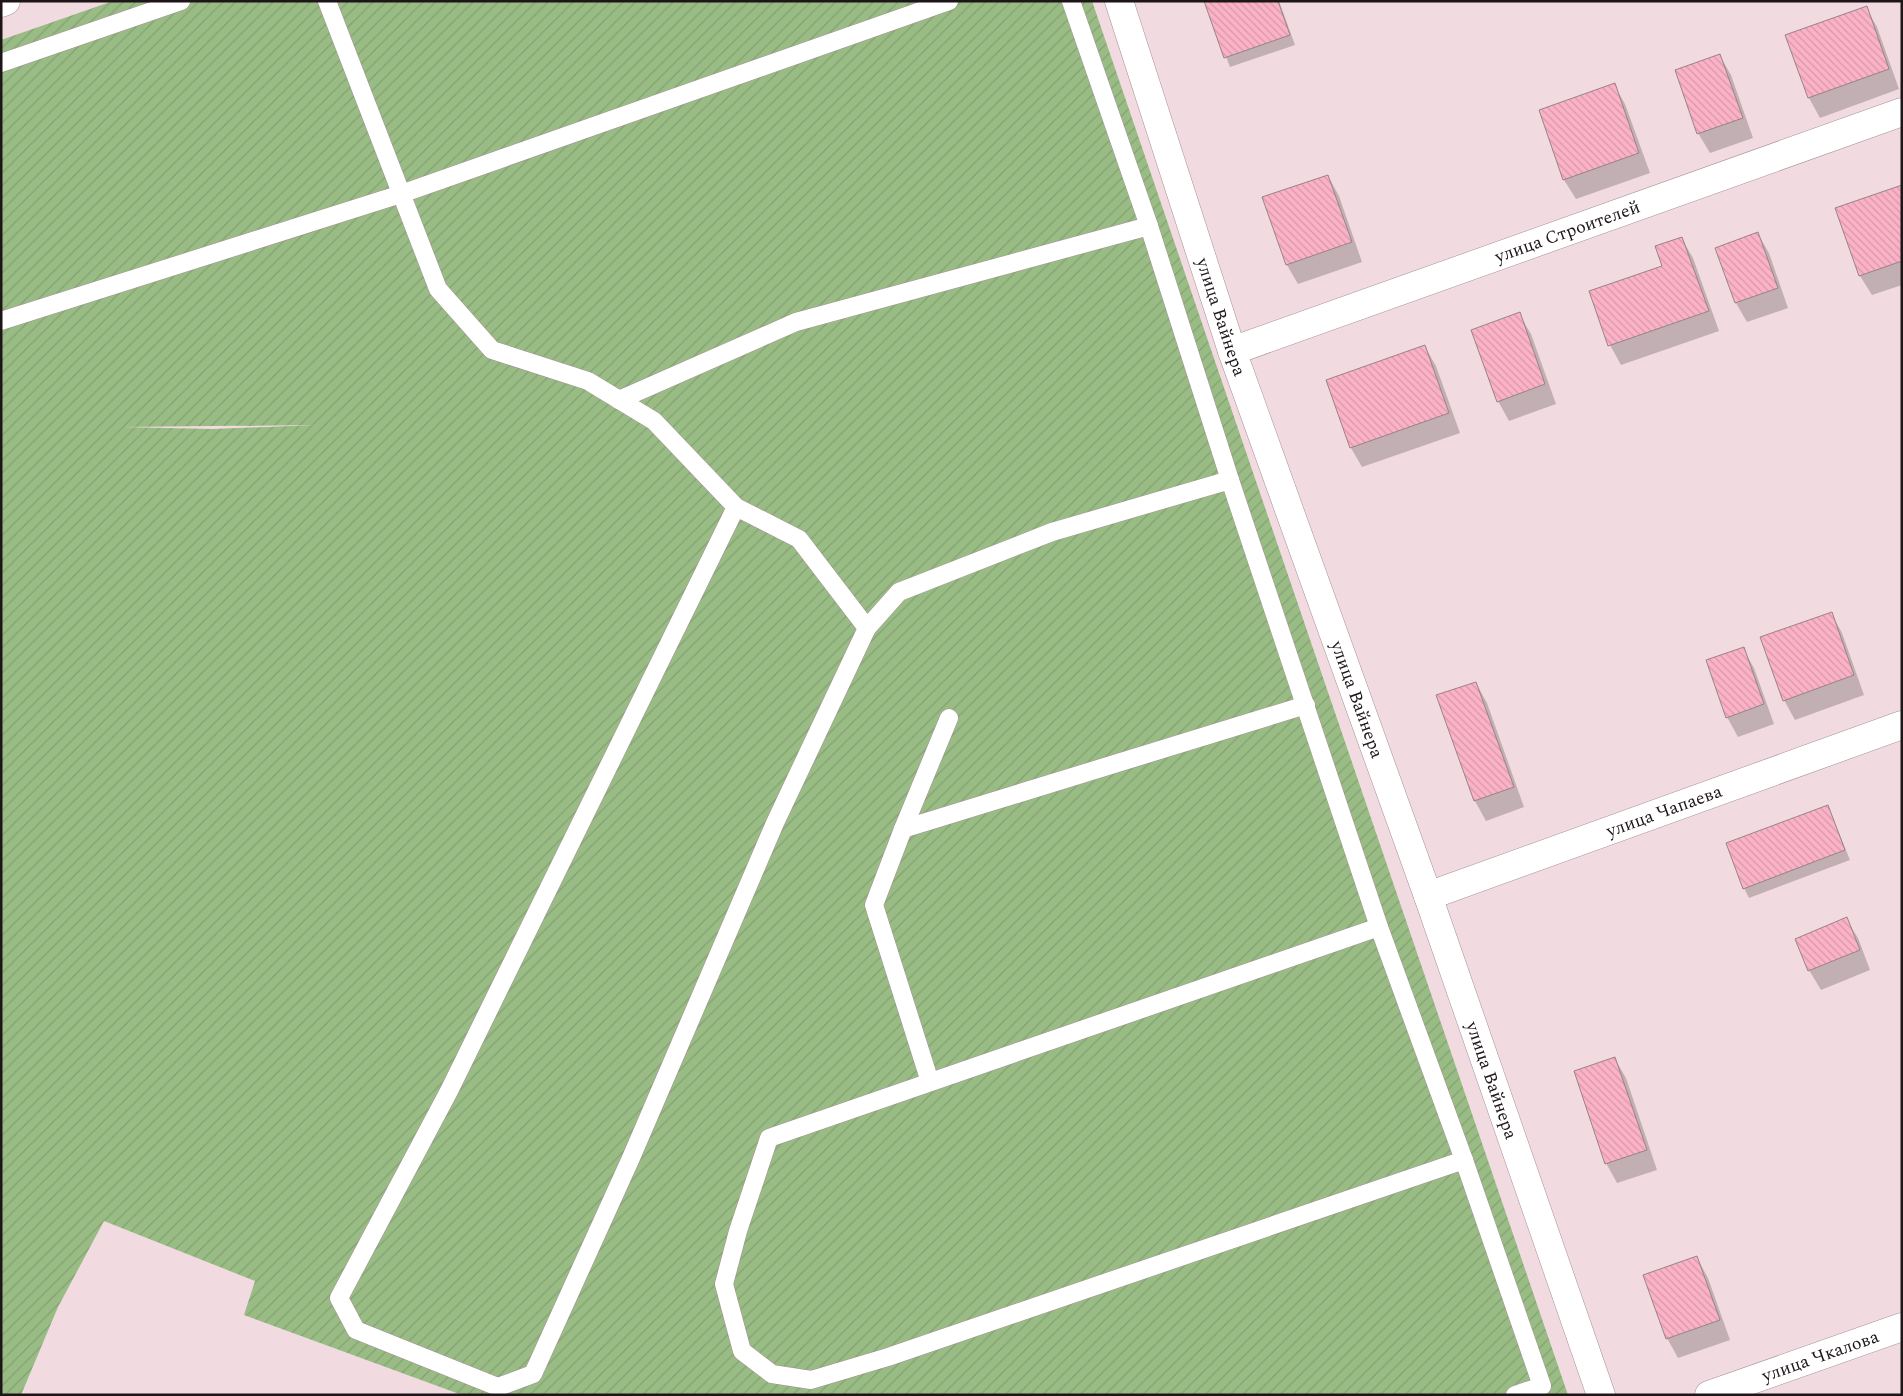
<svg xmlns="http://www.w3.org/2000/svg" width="1903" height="1396" viewBox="0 0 1903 1396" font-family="Spectral,serif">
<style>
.garden{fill:url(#garden-furrows);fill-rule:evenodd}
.shadow{fill:#0003}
.building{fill:url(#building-back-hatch);stroke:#978388}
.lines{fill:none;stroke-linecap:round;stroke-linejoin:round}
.service-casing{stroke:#a59095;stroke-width:19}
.minor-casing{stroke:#a59095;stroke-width:29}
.service{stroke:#fff;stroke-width:18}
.minor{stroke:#fff;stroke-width:28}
.labels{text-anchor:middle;stroke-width:4.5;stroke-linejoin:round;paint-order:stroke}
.street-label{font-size:18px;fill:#1d1517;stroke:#f2dbe0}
</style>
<defs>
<pattern id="garden-furrows" width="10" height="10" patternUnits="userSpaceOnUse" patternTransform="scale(1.25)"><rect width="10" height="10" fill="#99bc85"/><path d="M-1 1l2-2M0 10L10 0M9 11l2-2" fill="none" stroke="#83a172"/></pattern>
<pattern id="building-back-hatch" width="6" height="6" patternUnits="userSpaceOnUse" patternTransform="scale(1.25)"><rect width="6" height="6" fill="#fbb2c6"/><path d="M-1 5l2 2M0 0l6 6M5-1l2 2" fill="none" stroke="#d798a9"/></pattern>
</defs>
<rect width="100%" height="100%" fill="#f2dbe0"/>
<path class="garden" d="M113 1H1092L1568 1395H462L244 1315 255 1281 104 1221 58 1307 21 1395H1V40ZM316 425 213 429 122 427H123Z"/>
<g class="shadow">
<path d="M1205 1H1279L1295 45 1230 67Z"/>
<path d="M1866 8 1877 27 1899 89 1820 118 1809 98 1787 36Z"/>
<path d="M1720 56 1731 75 1753 138 1710 153 1698 133Z"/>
<path d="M1614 85 1625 104 1650 173 1576 199 1564 180 1540 111Z"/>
<path d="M1328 176 1339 196 1362 262 1298 284 1287 265Z"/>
<path d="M1902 186V285L1872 295 1860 276 1837 209Z"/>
<path d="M1758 234 1769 253 1788 308 1747 322 1736 303 1717 248Z"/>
<path d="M1682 239 1693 258 1719 331 1621 365 1610 345Z"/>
<path d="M1519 314 1531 334 1556 404 1509 421 1498 401Z"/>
<path d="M1425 347 1436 366 1460 433 1362 467 1351 448Z"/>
<path d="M1831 613 1842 633 1864 695 1795 720 1784 700Z"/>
<path d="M1743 649 1754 668 1774 724 1738 737 1727 717Z"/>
<path d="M1476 683 1487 703 1524 807 1486 821 1475 801 1438 696Z"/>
<path d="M1828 806 1850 860 1749 898 1744 888Z"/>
<path d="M1846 919 1858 938 1870 970 1821 990 1809 970Z"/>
<path d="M1615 1059 1626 1078 1657 1170 1617 1183 1606 1163Z"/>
<path d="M1697 1258 1708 1278 1730 1340 1678 1358 1667 1338Z"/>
</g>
<g class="building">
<path d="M1204 1H1278L1290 35 1224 58Z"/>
<path d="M1867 6 1889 69 1808 98 1785 35Z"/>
<path d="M1720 54 1743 118 1697 134 1675 70Z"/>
<path d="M1615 83 1639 153 1563 180 1539 110Z"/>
<path d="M1328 175 1352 242 1286 265 1262 197Z"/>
<path d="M1902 185V261L1859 276 1835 208Z"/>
<path d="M1758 232 1778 288 1735 303 1715 248Z"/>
<path d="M1682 237 1709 311 1608 346 1589 291 1662 266 1655 246Z"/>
<path d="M1520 312 1545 384 1497 402 1471 330Z"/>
<path d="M1425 345 1449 413 1350 448 1326 380Z"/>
<path d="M1832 612 1854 675 1783 701 1760 637Z"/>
<path d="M1744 647 1764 704 1726 718 1706 660Z"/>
<path d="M1476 682 1514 787 1474 801 1436 695Z"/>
<path d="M1828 805 1845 850 1743 889 1726 843Z"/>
<path d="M1847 917 1860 950 1808 971 1795 939Z"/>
<path d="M1615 1057 1647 1150 1605 1164 1574 1071Z"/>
<path d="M1697 1256 1720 1320 1666 1339 1643 1275Z"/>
</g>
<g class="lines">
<g class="service-casing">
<g id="service">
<path d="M327 1 438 289 492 350 588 381 654 421 736 507 799 539 867 628 775 823 631 1158 533 1374 498 1387 356 1330 339 1298 449 1091 736 507"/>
<path d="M1071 1 1149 226 1230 480 1379 927 1464 1160 1542 1386 1515 1395"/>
<path d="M1 63 181 1"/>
<path d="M1 321 401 194 949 1"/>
<path d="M619 400 796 322 1149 226"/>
<path d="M867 628 899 592 1052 532 1230 480"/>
<path d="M903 829 949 718"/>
<path d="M1379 927 769 1138 738 1231 724 1284 742 1351 772 1374 811 1380 888 1357 1464 1160"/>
<path d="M930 1082 874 905 903 829 1306 705"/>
</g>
</g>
<g class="minor-casing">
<g id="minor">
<path id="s1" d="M1119 1 1232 351 1428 896 1601 1395"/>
<path d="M1 3 6 1"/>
<path id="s2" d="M1232 351 1902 112"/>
<path id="s3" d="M1428 896 1902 725"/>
<path id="s4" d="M1709 1395 1902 1327"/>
</g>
</g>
<use href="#service" class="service"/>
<use href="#minor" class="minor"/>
</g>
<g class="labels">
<g class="street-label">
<text dy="6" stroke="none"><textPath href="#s2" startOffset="356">улица Строителей</textPath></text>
<text dy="6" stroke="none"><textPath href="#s1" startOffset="332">улица Вайнера</textPath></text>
<text dy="6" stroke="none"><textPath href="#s1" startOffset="738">улица Вайнера</textPath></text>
<text dy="6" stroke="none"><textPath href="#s3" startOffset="251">улица Чапаева</textPath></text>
<text dy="6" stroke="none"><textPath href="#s1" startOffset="1142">улица Вайнера</textPath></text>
<text dy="6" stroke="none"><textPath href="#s4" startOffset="118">улица Чкалова</textPath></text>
</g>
</g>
<rect width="1903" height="1396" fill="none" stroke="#1d1517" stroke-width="5"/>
</svg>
